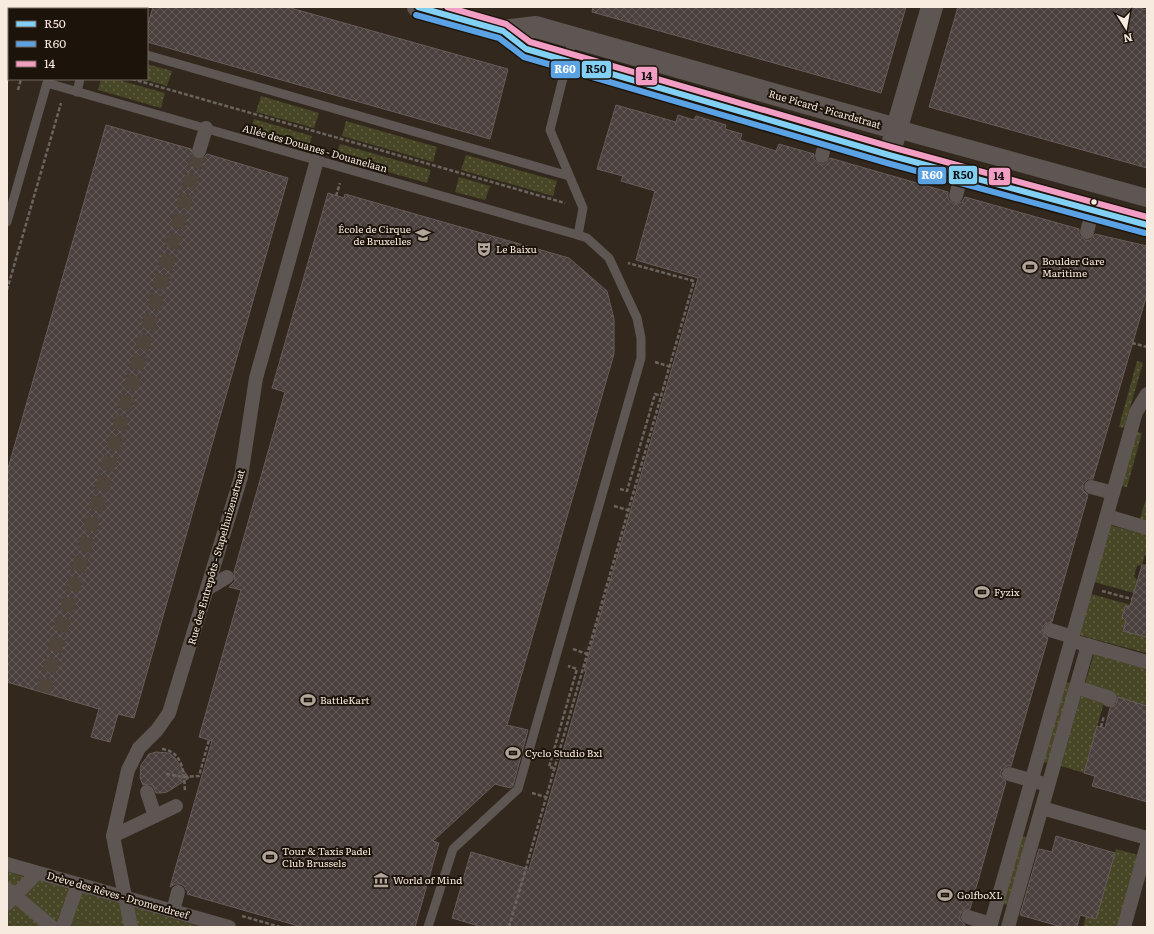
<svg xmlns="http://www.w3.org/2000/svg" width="1154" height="934" viewBox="0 0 1154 934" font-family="Literata,serif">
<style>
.green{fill:url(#green-dots)}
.pitch{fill:#474626}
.building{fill:url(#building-cross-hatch);stroke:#675c5b}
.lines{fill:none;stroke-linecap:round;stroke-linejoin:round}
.pedestrian-tunnel{stroke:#50453a;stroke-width:14;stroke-dasharray:14 7;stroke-linecap:butt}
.path{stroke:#6a645e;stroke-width:2.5;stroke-dasharray:4 2;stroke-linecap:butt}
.service{stroke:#5e5652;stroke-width:9}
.pedestrian{stroke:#5e5652;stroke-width:14}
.minor{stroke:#5e5652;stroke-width:18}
.tertiary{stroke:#5e5652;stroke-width:22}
.bus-1-casing{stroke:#1c130a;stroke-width:9}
.bus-2-casing{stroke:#1c130a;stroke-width:9}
.bus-3-casing{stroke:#1c130a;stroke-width:9}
.bus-1{stroke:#83d0f5;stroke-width:6}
.bus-2{stroke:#5aa2e4;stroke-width:6}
.bus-3{stroke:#f29dc3;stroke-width:6}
.bus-dot{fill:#f7eade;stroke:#1c130a;stroke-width:1.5}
.labels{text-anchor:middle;stroke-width:4;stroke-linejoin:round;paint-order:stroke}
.street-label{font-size:10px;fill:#f7eade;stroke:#1c130a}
.poi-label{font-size:10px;fill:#f7eade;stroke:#1c130a;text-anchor:start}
.line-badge{stroke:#1c130a;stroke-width:1.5}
.badge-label{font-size:11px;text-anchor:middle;font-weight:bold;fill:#fff}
.pale-badge-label{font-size:11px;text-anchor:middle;font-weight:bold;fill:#111}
</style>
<defs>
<pattern id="green-dots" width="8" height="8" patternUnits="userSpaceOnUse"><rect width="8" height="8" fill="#474626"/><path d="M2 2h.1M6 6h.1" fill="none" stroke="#626145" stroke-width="1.8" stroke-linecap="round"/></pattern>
<pattern id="building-cross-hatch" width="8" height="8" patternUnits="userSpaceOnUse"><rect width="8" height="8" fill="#4a403e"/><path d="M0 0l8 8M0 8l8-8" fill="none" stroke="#655c59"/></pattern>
</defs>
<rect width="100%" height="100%" fill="#32281d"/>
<g class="green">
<path d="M147 64 172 71 167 86 143 79H147Z"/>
<path d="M101 79H115L165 93 161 108 98 90Z"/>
<path d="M261 96 319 113 314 128 256 112Z"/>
<path d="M254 119 312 136 308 149 250 133Z"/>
<path d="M346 121 437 147 433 162 342 136Z"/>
<path d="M340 144 431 170 427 183 335 157Z"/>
<path d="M466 155 557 181 553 196 461 170Z"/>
<path d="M459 177 490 186 485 200 455 192Z"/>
<path d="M1137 361 1143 363 1124 428 1119 427Z"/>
<path d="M1137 432 1142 433 1127 487 1121 486Z"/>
<path d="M1147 495V521L1140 519Z"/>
<path d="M1110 525 1147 535V556L1145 555 1142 565 1137 566 1134 576 1138 581 1134 593 1094 582Z"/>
<path d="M1091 594 1131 605 1125 607 1126 621 1123 631 1147 637 1146 653 1079 635Z"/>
<path d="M1094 653 1147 668V706L1084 687Z"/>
<path d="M1066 682 1071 683 1048 763 1043 762Z"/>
<path d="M1082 692 1105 699 1084 773 1061 766Z"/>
<path d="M1022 836 1027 837 1008 905 1003 904Z"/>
<path d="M1116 849 1138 855 1118 927H1083L1086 916 1096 919Z"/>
<path d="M7 871 28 878 14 891 7 885Z"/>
<path d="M35 879 72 890 59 927 19 895Z"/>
<path d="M78 891 122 904 128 927H105L69 917Z"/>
<path d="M15 900 47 927H7V908Z"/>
<path d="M130 906 202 927H135Z"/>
</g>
<path class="pitch" d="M69 917 105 927H66Z"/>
<g class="building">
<path d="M153 7H287L508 69 490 139 147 42V27Z"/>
<path d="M593 7H906L881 93 592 12Z"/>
<path d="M958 7H1135L1147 10V168L929 107Z"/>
<path d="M616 105 676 122 678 115 694 120 696 116 726 125 725 129 742 134 740 140 776 151 779 144 814 154V159L820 164H825L830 158 948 192V199L954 204 962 202 965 197 1079 229V235L1085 240H1090L1095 234 1147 246V294L1093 479H1088L1083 484V490L1088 495 1052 622 1045 624 1042 628 1044 635 1048 638 1011 766H1007L1001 771V776L1006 782 970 909 963 911 960 915V919L965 925V927H482L452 918 471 852 529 869 586 671H584L589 654 698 278 636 260 655 191 621 181 623 176 597 169Z"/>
<path d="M106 125 191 149 193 156 197 159 204 157 207 154 288 178 134 718 118 714 110 742 91 737 99 709 7 682V472Z"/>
<path d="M328 193 344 198 345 194 569 258 607 291 614 319V354L507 725 528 730 513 786 510 788 495 784 433 841 439 843 415 927H302L187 894 188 892 184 886 181 884H175L170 887 212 741 199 737 241 590 229 587 235 581 234 572 285 392 272 388Z"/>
<path d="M1142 565H1147V637L1123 631 1126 621 1122 617 1125 607 1130 606Z"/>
<path d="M1118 697 1147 706V802L1092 786 1095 776 1084 773 1097 726 1105 728 1110 708 1116 704Z"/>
<path d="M156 752 169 753 175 758 189 778 167 792 161 793H156L153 786 149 784 143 785 140 778 141 765 149 754Z"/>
<path d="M1056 836 1115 853 1096 919 1080 915 1077 927H1062L1020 915 1039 849 1052 852Z"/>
</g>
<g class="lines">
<path class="pedestrian-tunnel" d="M43 692 199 151"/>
<g class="path">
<path d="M68 7 76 9"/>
<path d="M28 9V7"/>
<path d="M132 79 565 203"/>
<path d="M7 82 9 75"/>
<path d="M18 90 21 79"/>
<path d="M336 196 340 183"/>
<path d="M7 290 61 103"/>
<path d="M1132 343 1147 347"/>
<path d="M655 362 671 367"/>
<path d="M620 489 627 491 655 394 661 396"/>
<path d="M614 506 631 511"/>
<path d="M1102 591 1132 599"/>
<path d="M573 649 587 654"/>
<path d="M1101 727 1104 716"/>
<path d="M162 749C184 752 184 774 185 792"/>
<path d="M554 768 549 767 577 669 568 666"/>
<path d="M166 774 184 777 199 776 209 740"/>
<path d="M532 793 549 798"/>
<path d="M242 916 280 927"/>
<path d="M509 927 694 281 628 263"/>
</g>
<g class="service">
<path d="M112 7 113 9"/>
<path d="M98 9 99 7"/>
<path d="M573 38 550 130 583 208 578 235"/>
<path d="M147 55 569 176"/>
<path d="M77 92 80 79"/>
<path d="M7 222 47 83 578 235 587 238 609 258 637 318 641 338V358L518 789 453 849 428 927"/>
</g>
<g class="pedestrian">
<path d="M199 151 206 128"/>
<path d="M822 156 823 151"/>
<path d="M956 196 958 188"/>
<path d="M1087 232 1089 224"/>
<path d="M1091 487 1113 493"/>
<path d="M1107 516 1147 528"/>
<path d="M207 589 227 577"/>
<path d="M1050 630 1073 637"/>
<path d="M1080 643 1147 662"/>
<path d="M1076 687 1110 698 1109 700"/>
<path d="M1009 774 1041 783"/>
<path d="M147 792 155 816"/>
<path d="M1042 808 1147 838"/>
<path d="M113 836 176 806"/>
<path d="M7 864 229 927"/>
<path d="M7 889 52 927"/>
<path d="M7 904 37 873"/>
<path d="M173 911 178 892"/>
<path d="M968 917 991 924"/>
<path d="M63 927 78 884"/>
<path d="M131 927 113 836 128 770 139 748 157 730 169 713 241 477 256 378 317 160"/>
<path d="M990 927 1136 412 1147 394"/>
<path d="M1008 927 1088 645"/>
<path d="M1124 927 1147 845"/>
</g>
<g class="minor">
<path d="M897 129 1147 198"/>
<path d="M889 155 1147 225"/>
</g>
<g class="tertiary">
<path d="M418 7 503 31 536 27 897 129"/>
<path d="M503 31 526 49 889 155 932 7"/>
</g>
<g class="bus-1-casing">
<path id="bus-1" d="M418 7 503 31 526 49 889 155 1147 225"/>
</g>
<g class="bus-2-casing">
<path id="bus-2" d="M416 15 499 38 524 57 887 163 1145 233"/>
</g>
<g class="bus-3-casing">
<path id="bus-3" d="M447 7 506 24 530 42 891 147 1147 217"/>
</g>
<use href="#bus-1" class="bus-1"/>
<use href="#bus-2" class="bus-2"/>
<use href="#bus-3" class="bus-3"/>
</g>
<defs>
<g id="school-bare" transform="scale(1.2)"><path d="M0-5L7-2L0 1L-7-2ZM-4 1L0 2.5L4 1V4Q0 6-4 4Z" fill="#b2a69a" stroke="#1c130a" stroke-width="2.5" paint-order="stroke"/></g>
<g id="theatre-bare" transform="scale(1.2)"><path d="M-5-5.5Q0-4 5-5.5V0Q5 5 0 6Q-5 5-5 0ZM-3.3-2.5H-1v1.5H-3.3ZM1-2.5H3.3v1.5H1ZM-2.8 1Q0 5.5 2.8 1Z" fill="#b2a69a" stroke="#1c130a" stroke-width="2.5" paint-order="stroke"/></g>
<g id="stadium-bare" transform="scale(1.2)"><path d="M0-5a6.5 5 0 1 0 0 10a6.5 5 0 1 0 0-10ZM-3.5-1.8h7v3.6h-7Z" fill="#b2a69a" stroke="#1c130a" stroke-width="2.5" paint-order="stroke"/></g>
<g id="museum-bare" transform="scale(1.2)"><path d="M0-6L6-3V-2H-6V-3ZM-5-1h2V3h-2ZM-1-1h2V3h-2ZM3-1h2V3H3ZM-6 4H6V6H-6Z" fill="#b2a69a" stroke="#1c130a" stroke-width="2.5" paint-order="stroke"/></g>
</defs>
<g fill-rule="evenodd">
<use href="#school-bare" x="423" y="235"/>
<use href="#theatre-bare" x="484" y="249"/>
<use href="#stadium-bare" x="1030" y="267"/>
<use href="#stadium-bare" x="982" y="592"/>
<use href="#stadium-bare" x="308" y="700"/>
<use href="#stadium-bare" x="513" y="753"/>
<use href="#stadium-bare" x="270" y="857"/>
<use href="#museum-bare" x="381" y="880"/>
<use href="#stadium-bare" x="945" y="895"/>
</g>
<circle class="bus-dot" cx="1094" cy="202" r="3.5"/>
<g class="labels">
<g class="street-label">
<text transform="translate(825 109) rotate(16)" y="4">Rue Picard - Picardstraat</text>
<text transform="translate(315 148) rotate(16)" y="4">Allée des Douanes - Douanelaan</text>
<text transform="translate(216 557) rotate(-74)" y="4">Rue des Entrepôts - Stapelhuizenstraat</text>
<text transform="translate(118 895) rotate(16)" y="4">Drève des Rêves - Dromendreef</text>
</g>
<g class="poi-label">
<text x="411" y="233" text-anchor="end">École de Cirque<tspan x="411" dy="12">de Bruxelles</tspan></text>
<text x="496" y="253">Le Baixu</text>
<text x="1042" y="265">Boulder Gare<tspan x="1042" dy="12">Maritime</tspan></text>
<text x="994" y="596">Fyzix</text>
<text x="320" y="704">BattleKart</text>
<text x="525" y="757">Cyclo Studio Bxl</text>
<text x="282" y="855">Tour &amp; Taxis Padel<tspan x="282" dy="12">Club Brussels</tspan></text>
<text x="393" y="884">World of Mind</text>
<text x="957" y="899">GolfboXL</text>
</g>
</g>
<g class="line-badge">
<rect x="550" y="60" width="31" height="19" rx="4" fill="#5aa2e4"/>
<rect x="581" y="60" width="31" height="19" rx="4" fill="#83d0f5"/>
<rect x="635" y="66" width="23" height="20" rx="4" fill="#f29dc3"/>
<rect x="948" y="165" width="30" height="20" rx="4" fill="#83d0f5"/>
<rect x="917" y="166" width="30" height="19" rx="4" fill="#5aa2e4"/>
<rect x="988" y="167" width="23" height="19" rx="4" fill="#f29dc3"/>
</g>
<g class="badge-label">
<text x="565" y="73">R60</text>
<text x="932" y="179">R60</text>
</g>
<g class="pale-badge-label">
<text x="596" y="73">R50</text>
<text x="647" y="80">14</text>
<text x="963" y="179">R50</text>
<text x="999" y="180">14</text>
</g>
<rect width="1154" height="934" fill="none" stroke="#f7eade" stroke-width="16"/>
<rect x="8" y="8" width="140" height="72" fill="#1c130a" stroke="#74695f"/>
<rect x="16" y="21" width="20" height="6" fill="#83d0f5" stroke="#74695f"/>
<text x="44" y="28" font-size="12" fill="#f7eade">R50</text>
<rect x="16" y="41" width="20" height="6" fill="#5aa2e4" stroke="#74695f"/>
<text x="44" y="48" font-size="12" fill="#f7eade">R60</text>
<rect x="16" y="61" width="20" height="6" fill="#f29dc3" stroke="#74695f"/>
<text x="44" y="68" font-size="12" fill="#f7eade">14</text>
<g transform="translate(1126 28) rotate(169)" stroke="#1c130a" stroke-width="3" paint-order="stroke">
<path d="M0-3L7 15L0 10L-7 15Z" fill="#f7eade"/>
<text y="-6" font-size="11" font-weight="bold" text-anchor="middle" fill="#f7eade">N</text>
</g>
</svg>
